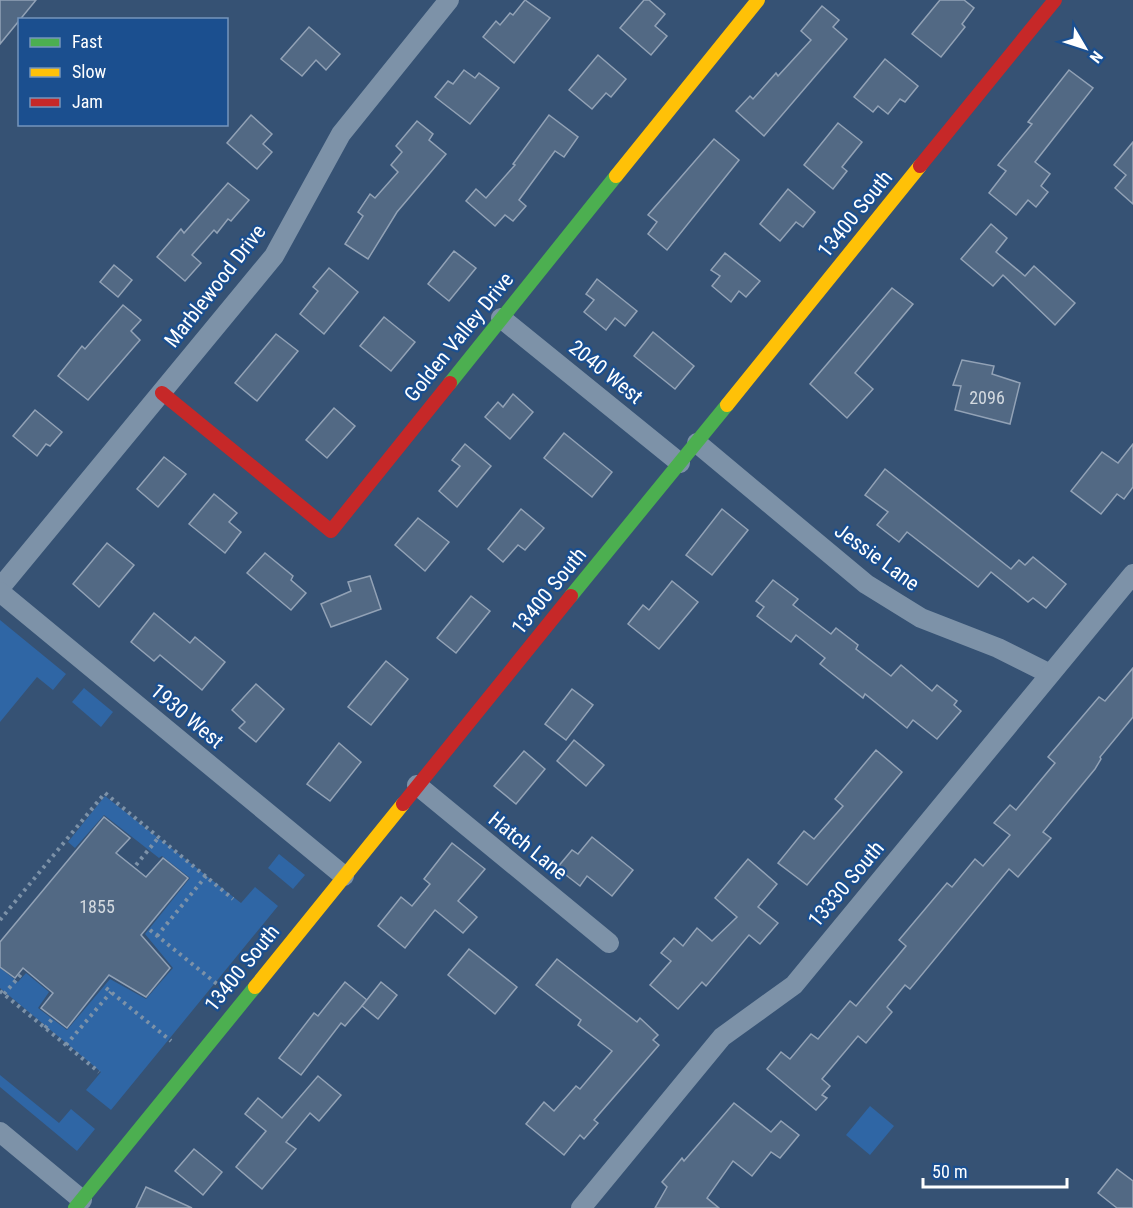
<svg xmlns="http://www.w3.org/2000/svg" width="1133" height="1208" viewBox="0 0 1133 1208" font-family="'Roboto Condensed',sans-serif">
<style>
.green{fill:#2f66a5}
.building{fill:#526984;stroke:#92a2b6;stroke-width:1.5}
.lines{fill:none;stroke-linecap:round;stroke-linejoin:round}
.path{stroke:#7d92a8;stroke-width:4;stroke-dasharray:3 4.5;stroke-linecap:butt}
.street{stroke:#7d92a8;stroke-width:20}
.fast{stroke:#4caf50;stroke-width:14}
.slow{stroke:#ffc107;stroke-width:14}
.jam{stroke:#c62828;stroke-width:14}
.labels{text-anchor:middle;stroke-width:4.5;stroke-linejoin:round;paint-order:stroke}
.number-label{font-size:18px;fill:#d4dae0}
.street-label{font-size:21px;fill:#fff;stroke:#1b4f8f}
</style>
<rect width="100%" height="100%" fill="#365274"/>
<g class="green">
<path d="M0 620 66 674 53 690 37 677 0 722Z"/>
<path d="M84 688 113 712 101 727 72 702Z"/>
<path d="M105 796 241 903 255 887 278 906 111 1110 86 1090 101 1072 0 988V968L18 982 26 973 49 992 38 1008 67 1030 110 979 146 999 173 968 145 934 190 878 162 856 159 858 104 815 75 848 68 842Z"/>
<path d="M279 854 305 875 293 889 268 868Z"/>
<path d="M0 1075 59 1123 71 1109 95 1129 77 1151 0 1087Z"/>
<path d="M870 1106 894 1126 870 1155 846 1135Z"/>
</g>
<g class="building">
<path d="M0 0H36L0 44Z"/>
<path d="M525 0 550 18 514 63 483 37 496 21 500 25 510 13 513 15Z"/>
<path d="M644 0H649L665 14 655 26 667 36 651 55 620 28Z"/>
<path d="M940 0H964L974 8 962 24 965 27 941 57 912 34Z"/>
<path d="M822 6 839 20 833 27 847 39 764 136 736 111 750 96 753 99 776 73 778 76 811 40 801 31Z"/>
<path d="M309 27 340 54 326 70 316 60 302 76 281 59Z"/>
<path d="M598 55 626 79 611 97 606 93 592 109 569 90Z"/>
<path d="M885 59 918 86 905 102 900 99 888 114 878 106 873 112 854 97Z"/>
<path d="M464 70 475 78 479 73 499 88 470 124 435 97 448 81 453 84Z"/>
<path d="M1069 70 1093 88 1035 162 1050 174 1041 186 1048 192 1036 207 1028 200 1016 215 989 193 1006 171 998 165 1032 124 1028 122Z"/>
<path d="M251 115 272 134 263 144 272 152 257 169 227 143Z"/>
<path d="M549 115 578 137 564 157 555 151 519 200 526 206 513 221 505 215 495 226 466 201 476 189 486 198 515 165 513 164Z"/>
<path d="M417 121 433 134 429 140 446 154 397 212 368 259 345 244 363 216 358 212 370 194 375 198 398 172 391 165 402 152 396 146Z"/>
<path d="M838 123 862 142 842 167 847 171 833 189 804 165Z"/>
<path d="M714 139 739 160 667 250 648 234 657 222 648 215Z"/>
<path d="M1133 142V204L1115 188 1126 175 1114 165Z"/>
<path d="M228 183 249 200 231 221 228 219 217 233 214 230 192 255 201 263 185 281 157 257 181 229 184 233Z"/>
<path d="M788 189 815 212 803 227 796 222 780 241 760 224Z"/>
<path d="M991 224 1007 238 996 252 1025 276 1034 266 1075 303 1055 325 1003 275 993 286 961 259Z"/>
<path d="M454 251 476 268 449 301 428 284Z"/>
<path d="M725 253 760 281 746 297 739 291 731 302 712 286 720 276 711 270Z"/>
<path d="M114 265 132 280 118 297 100 282Z"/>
<path d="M329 268 358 292 324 334 300 314 318 291 313 287Z"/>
<path d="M597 279 637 311 625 326 615 318 606 330 584 312 594 300 586 294Z"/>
<path d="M892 288 913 304 855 373 873 389 847 418 810 384Z"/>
<path d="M123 305 141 320 131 331 140 340 88 400 58 376 82 346 85 349Z"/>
<path d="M384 317 415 342 391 371 360 346Z"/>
<path d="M653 332 694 366 675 389 634 356Z"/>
<path d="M276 334 298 351 257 401 235 383Z"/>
<path d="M962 360 994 366 992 374 1020 383 1010 424 955 410 961 386 953 385Z"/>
<path d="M513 394 533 412 510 439 485 417 498 402 503 407Z"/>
<path d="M334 408 355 426 327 458 306 440Z"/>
<path d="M35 410 62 432 50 446 46 444 37 456 13 436Z"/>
<path d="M564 433 612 472 592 497 544 458Z"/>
<path d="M465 444 491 466 457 507 439 491 460 466 452 460Z"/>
<path d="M1133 444V487L1124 499 1117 494 1101 514 1071 491 1102 452 1118 463Z"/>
<path d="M164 457 186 474 158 507 137 489Z"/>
<path d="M885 469 1011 569 1019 560 1025 565 1033 557 1066 584 1046 608 1033 598 1028 602 991 572 978 587 907 532 899 542 877 525 888 512 865 495Z"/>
<path d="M214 494 237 513 229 522 241 532 225 553 189 524Z"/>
<path d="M521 509 544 528 525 550 518 545 503 562 488 549Z"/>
<path d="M722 509 748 530 712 575 686 555Z"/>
<path d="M418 518 449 542 425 571 395 545Z"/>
<path d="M107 543 134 565 99 607 73 584Z"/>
<path d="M265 553 293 576 291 580 306 593 291 610 247 573Z"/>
<path d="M370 576 381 609 331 627 321 604 351 591 348 582Z"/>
<path d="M773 580 798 599 793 605 831 634 836 628 858 645 856 649 891 676 901 665 932 691 937 685 957 701 954 705 961 711 937 739 913 720 907 728 865 694 863 698 820 664 825 658 796 635 791 642 757 616 764 607 756 601Z"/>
<path d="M672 581 698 602 659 649 628 624 643 605 649 610Z"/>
<path d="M471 596 490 611 456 653 437 638Z"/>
<path d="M154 613 190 643 195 637 225 662 202 690 160 655 154 661 131 642Z"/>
<path d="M386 661 408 679 371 725 348 707Z"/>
<path d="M1133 668V717L1100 757 1101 759 1095 769 1043 832 1051 838 1018 877 1009 869 910 989 905 985 887 1007 892 1012 866 1043 858 1036 822 1079 830 1086 822 1095 827 1098 816 1110 767 1069 781 1052 790 1059 811 1034 818 1039 850 1001 856 1006 906 946 899 940 947 883 952 887 975 859 983 866 1010 835 994 823 1010 805 1016 810 1055 763 1048 757 1099 697 1105 701Z"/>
<path d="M256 684 284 709 256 742 239 728 245 722 232 710Z"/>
<path d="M572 689 593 705 566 740 545 724Z"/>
<path d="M574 740 604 765 586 786 557 761Z"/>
<path d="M339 743 361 762 330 801 307 784Z"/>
<path d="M876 750 902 772 807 885 778 863 804 831 814 839 843 806 835 799Z"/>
<path d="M524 751 545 769 516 804 494 786Z"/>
<path d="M104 817 130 838 116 853 146 877 163 858 188 878 141 935 170 968 146 997 109 975 67 1028 41 1008 53 993 23 968 15 978 0 967V942Z"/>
<path d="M592 837 633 870 612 896 587 876 580 886 557 868 572 850 578 854Z"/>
<path d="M452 843 485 869 458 901 477 917 463 933 435 910 405 948 378 926 401 897 412 906 430 884 424 879Z"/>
<path d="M748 859 777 884 758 907 778 923 760 944 749 935 706 986 702 982 678 1009 650 985 671 961 661 953 674 938 683 946 697 928 712 941 737 917 715 898Z"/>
<path d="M469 949 517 987 495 1014 448 975Z"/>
<path d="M557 959 637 1022 640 1018 658 1035 653 1040 659 1045 594 1120 598 1123 584 1139 580 1135 564 1155 526 1124 544 1102 554 1111 576 1086 580 1089 612 1051 578 1025 581 1020 536 985Z"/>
<path d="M345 982 367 1000 345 1026 341 1023 301 1075 279 1058 314 1013 318 1016Z"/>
<path d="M381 982 397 995 378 1019 362 1006Z"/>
<path d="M318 1076 341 1095 319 1121 310 1113 286 1142 296 1149 262 1189 236 1167 266 1131 245 1114 258 1098 282 1118Z"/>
<path d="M734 1103 771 1132 781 1121 799 1135 780 1158 771 1152 752 1176 733 1161 707 1198 719 1208H655L667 1187 662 1182 682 1158 684 1161Z"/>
<path d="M194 1149 222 1172 203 1195 175 1171Z"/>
<path d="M1117 1169 1133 1181V1208H1117L1098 1193Z"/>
<path d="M146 1187 192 1208H136Z"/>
</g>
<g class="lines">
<g class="path">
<path d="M136 865 159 837"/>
<path d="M0 920 105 793 233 899"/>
<path d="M150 930 217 984"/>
<path d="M157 936 206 876"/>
<path d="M106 988 171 1041"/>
<path d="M0 991 99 1072"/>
<path d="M4 994 23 972"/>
<path d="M45 1028 52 1019"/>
<path d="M66 1045 111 992"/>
</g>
<g class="street">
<path d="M501 318 680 463"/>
<path d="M697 443 866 584 921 618 998 648 1050 674"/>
<path d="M0 588 274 256 341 134 449 0"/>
<path d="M0 592 344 876"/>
<path d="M417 785 609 943"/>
<path d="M0 1132 82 1200"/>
<path d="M581 1208 722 1037 794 985 1133 574"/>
</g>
<g class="fast">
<path d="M450 383 616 176"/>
<path d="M571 596 727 405"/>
<path d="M75 1208 255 987"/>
</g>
<g class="slow">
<path d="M616 176 758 0"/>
<path d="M727 405 920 166"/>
<path d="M255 987 403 804"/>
</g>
<g class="jam">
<path d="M920 166 1055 0"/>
<path d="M162 393 331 531 450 383"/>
<path d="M403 804 571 596"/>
</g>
</g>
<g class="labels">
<g class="number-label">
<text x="987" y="404">2096</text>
<text x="97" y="913">1855</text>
</g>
<g class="street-label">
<text transform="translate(855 214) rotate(-51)" y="7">13400 South</text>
<text transform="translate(215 286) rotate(-52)" y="7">Marblewood Drive</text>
<text transform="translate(459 337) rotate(-51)" y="7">Golden Valley Drive</text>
<text transform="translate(606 372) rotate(39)" y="7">2040 West</text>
<text transform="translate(877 557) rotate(36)" y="7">Jessie Lane</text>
<text transform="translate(549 591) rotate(-51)" y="7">13400 South</text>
<text transform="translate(187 716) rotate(40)" y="7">1930 West</text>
<text transform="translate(528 846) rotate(39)" y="7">Hatch Lane</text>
<text transform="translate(846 884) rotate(-50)" y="7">13330 South</text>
<text transform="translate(242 968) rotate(-51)" y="7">13400 South</text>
</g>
</g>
<rect x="18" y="18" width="210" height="108" fill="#1b4f8f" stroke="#7695bc" stroke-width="1.5"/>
<rect x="30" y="38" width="30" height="9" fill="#4caf50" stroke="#7695bc" stroke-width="1.5"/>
<text x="72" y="48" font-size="18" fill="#ffffff">Fast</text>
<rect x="30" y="68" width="30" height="9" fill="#ffc107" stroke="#7695bc" stroke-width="1.5"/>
<text x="72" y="78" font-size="18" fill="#ffffff">Slow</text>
<rect x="30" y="98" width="30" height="9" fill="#c62828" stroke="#7695bc" stroke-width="1.5"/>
<text x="72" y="108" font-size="18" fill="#ffffff">Jam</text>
<g transform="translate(1085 48) rotate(129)" stroke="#1b4f8f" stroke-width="4.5" paint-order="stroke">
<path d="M0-4.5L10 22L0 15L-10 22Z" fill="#ffffff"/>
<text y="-9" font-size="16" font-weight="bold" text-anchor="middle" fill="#ffffff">N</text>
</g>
<path d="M923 1178v9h144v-9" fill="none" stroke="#ffffff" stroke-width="3"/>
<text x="932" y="1178" font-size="18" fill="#ffffff" stroke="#1b4f8f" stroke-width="4.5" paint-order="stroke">50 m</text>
</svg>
